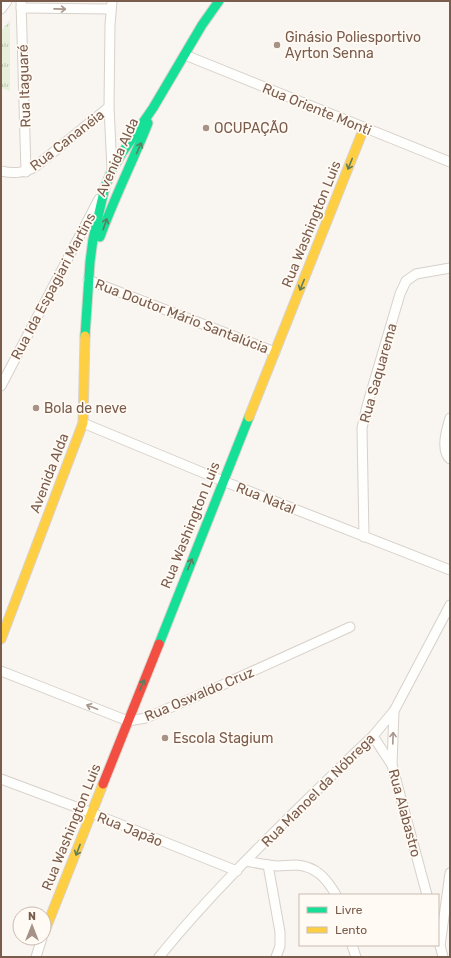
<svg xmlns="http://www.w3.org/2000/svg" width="451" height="958" viewBox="0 0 451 958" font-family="Rubik,sans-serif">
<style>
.grass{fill:url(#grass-tufts)}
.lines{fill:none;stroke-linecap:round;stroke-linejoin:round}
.street-casing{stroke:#d7d1cb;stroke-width:11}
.fast-casing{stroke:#d9d2cb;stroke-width:11}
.slow-casing{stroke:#d9d2cb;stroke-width:11}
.jam-casing{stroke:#d9d2cb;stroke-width:11}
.street{stroke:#fefefd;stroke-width:9}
.fast{stroke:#16e098;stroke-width:9}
.slow{stroke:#ffcf43;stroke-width:9}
.jam{stroke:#f24e42;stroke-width:9}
.oneway{stroke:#a8958b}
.oneway2{stroke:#617d60}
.poi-dot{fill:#a69286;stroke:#fffaf3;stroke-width:1.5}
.labels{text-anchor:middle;stroke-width:3.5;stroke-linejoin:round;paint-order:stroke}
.poi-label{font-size:14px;fill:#7a5c4d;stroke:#fffaf3;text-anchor:start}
.street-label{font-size:14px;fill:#7a5c4d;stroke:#fffaf3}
</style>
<defs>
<pattern id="grass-tufts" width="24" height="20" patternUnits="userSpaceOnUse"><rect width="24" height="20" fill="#e7f0db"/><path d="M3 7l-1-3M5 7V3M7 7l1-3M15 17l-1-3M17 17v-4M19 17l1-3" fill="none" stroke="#c0c6b4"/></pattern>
</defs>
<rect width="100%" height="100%" fill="#f9f5f0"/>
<path class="grass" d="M10 20V91L1 88V31Z"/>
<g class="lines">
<g class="street-casing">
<g id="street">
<path d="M21 1 26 172"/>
<path d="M21 8 111 9"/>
<path d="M1 9 7 1"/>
<path d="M185 55 450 162"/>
<path d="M112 169 109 107 110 25 112 1"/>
<path d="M1 171C14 174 23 173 35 167L109 107"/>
<path d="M88 280 275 352"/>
<path d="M1 386 99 199"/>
<path d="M450 418C447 428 440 450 450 459"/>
<path d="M83 423 223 481 450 570"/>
<path d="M364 537 362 428 367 406 400 294 406 281 416 274 450 268"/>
<path d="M1 671 128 721 146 718 220 686 350 627"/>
<path d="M373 736 392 765 427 895"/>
<path d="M392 765 394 711"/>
<path d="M1 779 92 813 237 871"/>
<path d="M246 861C256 863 266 865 277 866 283 866 289 865 296 865 316 866 327 879 336 895"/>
<path d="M268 865 280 932V946L276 957"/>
<path d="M439 941 443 957"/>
<path d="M352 945 356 957"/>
<path d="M440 946 450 873"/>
<path d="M36 957 42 938"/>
<path d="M159 957C219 883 290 817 358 750L373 736 394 711 450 605"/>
</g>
</g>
<g class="fast-casing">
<g id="fast">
<path d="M100 237C114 198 133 161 148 123"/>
<path d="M85 336 90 262 93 239 105 187 112 170 122 153 153 108 202 25 219 1"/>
<path d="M159 644 249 417"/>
</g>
</g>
<g class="slow-casing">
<g id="slow">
<path d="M249 417 364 128"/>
<path d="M1 639 83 423 85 336"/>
<path d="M44 933 103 784"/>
</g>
</g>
<g class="jam-casing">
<path id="jam" d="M103 784 159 644"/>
</g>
<use href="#street" class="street"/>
<use href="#fast" class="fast"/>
<use href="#slow" class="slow"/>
<use href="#jam" class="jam"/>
</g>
<defs><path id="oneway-shaft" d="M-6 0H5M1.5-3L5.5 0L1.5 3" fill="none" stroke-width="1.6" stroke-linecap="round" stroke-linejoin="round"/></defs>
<g class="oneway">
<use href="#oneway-shaft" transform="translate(60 9) rotate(1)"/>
<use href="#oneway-shaft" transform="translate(92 707) rotate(-159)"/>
<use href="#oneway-shaft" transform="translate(393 738) rotate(-88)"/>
</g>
<g class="oneway2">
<use href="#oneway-shaft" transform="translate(139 148) rotate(-66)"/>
<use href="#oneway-shaft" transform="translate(350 164) rotate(112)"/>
<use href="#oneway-shaft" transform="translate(105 224) rotate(-71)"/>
<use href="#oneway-shaft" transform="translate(302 285) rotate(112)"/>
<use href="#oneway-shaft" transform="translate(190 564) rotate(-68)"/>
<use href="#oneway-shaft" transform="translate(142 685) rotate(-68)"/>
<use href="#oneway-shaft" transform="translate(78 850) rotate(111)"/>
</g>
<g class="poi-dot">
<circle cx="277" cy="45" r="4"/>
<circle cx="206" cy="128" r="4"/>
<circle cx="36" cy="408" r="4"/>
<circle cx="165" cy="738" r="4"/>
</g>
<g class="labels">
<g class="poi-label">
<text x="285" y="42">Ginásio Poliesportivo<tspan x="285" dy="16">Ayrton Senna</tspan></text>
<text x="214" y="133">OCUPAÇÃO</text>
<text x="44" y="413">Bola de neve</text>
<text x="173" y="743">Escola Stagium</text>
</g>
<g class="street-label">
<text transform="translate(24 86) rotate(-92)" y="5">Rua Itaguaré</text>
<text transform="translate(317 109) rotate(22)" y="5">Rua Oriente Monti</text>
<text transform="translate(67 140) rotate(-38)" y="5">Rua Cananéia</text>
<text transform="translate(117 157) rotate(-66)" y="5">Avenida Alda</text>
<text transform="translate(311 224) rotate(-68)" y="5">Rua Washington Luis</text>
<text transform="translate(53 286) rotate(-62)" y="5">Rua Ida Espagiari Martins</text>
<text transform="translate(182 316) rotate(21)" y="5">Rua Doutor Mário Santalúcia</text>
<text transform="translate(378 373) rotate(-74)" y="5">Rua Saquarema</text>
<text transform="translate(49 473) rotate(-69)" y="5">Avenida Alda</text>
<text transform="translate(266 498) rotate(22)" y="5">Rua Natal</text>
<text transform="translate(190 525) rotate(-68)" y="5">Rua Washington Luis</text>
<text transform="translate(199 694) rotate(-23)" y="5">Rua Oswaldo Cruz</text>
<text transform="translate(318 790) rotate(-45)" y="5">Rua Manoel da Nóbrega</text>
<text transform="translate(405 813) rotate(75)" y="5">Rua Alabastro</text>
<text transform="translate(71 827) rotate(-68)" y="5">Rua Washington Luis</text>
<text transform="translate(130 829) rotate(22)" y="5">Rua Japão</text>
</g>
</g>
<rect width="451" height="958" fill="none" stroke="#7a5c4d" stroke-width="4"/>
<rect x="299" y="894" width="140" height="52" fill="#fffaf3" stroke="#cabbb1"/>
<rect x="307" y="907" width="20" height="6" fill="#16e098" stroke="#cabbb1"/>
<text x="335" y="914" font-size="12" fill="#7a5c4d">Livre</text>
<rect x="307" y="927" width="20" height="6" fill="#ffcf43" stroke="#cabbb1"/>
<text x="335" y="934" font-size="12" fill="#7a5c4d">Lento</text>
<g transform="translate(32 926)"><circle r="19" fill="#fffaf3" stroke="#cabbb1"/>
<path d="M0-3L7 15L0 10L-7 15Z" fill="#a69286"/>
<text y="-6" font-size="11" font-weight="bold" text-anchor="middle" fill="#7a5c4d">N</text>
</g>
</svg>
